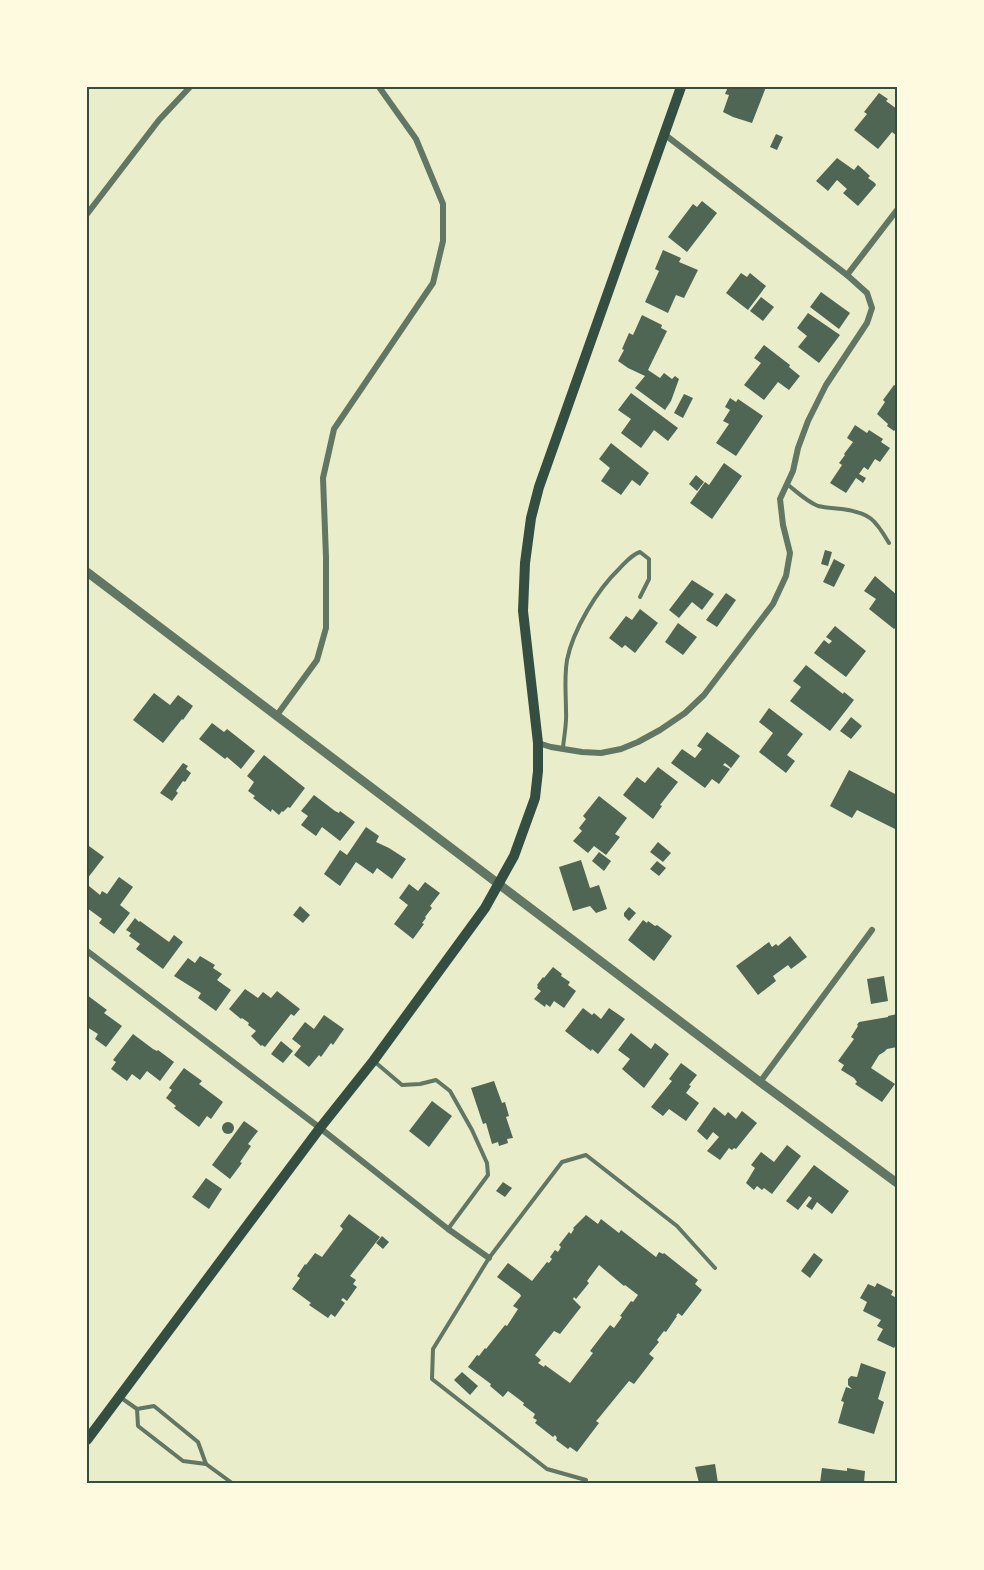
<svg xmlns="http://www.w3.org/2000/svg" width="984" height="1570" viewBox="0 0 984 1570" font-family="'Open Sans',sans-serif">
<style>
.building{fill:#4f6655;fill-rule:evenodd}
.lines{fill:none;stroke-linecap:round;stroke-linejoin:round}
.service{stroke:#617663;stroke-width:4}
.minor{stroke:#617663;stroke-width:6}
.tertiary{stroke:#617663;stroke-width:9}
.secondary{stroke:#344e41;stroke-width:10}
.neatline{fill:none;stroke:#344e41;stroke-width:2}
</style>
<rect width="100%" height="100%" fill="#e9edc9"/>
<g class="building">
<path d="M728 87H766L752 123 733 117 723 112 729 95 725 94Z"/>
<path d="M879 93 888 99 886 101 897 109V136L892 132 878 149 854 130 867 114 864 112Z"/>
<path d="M776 134 783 137 777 150 770 147Z"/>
<path d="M837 158 854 170 858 165 870 176 868 178 875 183 876 185 858 206 843 193 847 189 837 180 828 191 816 181Z"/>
<path d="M702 201 717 213 687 252 668 237 693 204 697 207Z"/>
<path d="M663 250 681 258 679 262 698 270 684 298 676 295 668 313 645 302 659 271 655 269Z"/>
<path d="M741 273 747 277 750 273 766 286 748 310 726 293Z"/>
<path d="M821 292 850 313 839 329 810 307Z"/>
<path d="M761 297 774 307 763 321 750 311Z"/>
<path d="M808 313 840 335 819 363 798 347 807 336 797 328Z"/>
<path d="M642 315 662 325 661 328 667 331 648 370 660 378 664 373 672 379 675 376 679 379 671 401 665 410 635 388 645 376 628 368 618 361 624 350 622 349 629 333 633 335Z"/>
<path d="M764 345 790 365 789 367 800 376 789 390 778 382 764 400 744 385 761 363 754 358Z"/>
<path d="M894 385 897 386V429H896L894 431 887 426 888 424 877 414 885 402 883 400Z"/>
<path d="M631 393 678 428 668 441 654 430 641 448 621 433 631 419 618 410Z"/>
<path d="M684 394 693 398 683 418 674 413Z"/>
<path d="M730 398 736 402 738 399 763 416 736 456 716 443 729 424 723 421 730 410 725 407Z"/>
<path d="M855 425 867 433 869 430 883 439 881 442 890 448 880 462 875 459 868 470 864 467 859 474 866 478 863 483 856 478 846 493 830 483 842 465 839 463 845 455 844 454 853 442 847 438Z"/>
<path d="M611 443 649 473 640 486 632 480 621 495 601 481 610 468 599 459Z"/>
<path d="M724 463 742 476 712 519 690 503 705 482 709 485Z"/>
<path d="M696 475 704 482 697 491 689 484Z"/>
<path d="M825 550 832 552 828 566 821 564Z"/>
<path d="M834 559 845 565 834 587 823 582Z"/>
<path d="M875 576 897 595V626L894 629 869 609 876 599 864 591Z"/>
<path d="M692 580 714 594 702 610 692 602 679 618 669 610Z"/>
<path d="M726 593 736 600 717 627 706 620Z"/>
<path d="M640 609 658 623 635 653 625 645 622 648 609 638 626 616 632 620Z"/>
<path d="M678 623 697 637 683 655 665 642Z"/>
<path d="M835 626 866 651 846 677 814 653 824 640 829 644 832 641 826 637Z"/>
<path d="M806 665 843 694 844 692 854 700 830 731 790 701 801 687 793 681Z"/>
<path d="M154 693 170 705 178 695 193 706 183 720 182 719 163 743 133 720Z"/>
<path d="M769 708 803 734 787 755 795 761 786 773 759 752 773 733 759 722Z"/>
<path d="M851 717 862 726 851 739 840 731Z"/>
<path d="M212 723 224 732 227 729 255 751 241 769 227 757 225 759 199 739Z"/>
<path d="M707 732 740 756 731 768 725 763 723 765 730 769 719 784 712 779 705 788 671 763 682 749 695 758 702 749 697 746Z"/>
<path d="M264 755 305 788 290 808 288 807 283 812 282 811 279 815 272 809 271 812 253 798 255 796 248 791 254 782 247 776Z"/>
<path d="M183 763 188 766 186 769 191 773 185 782 183 781 176 791 178 793 172 801 160 793Z"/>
<path d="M658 767 678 782 660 805 662 806 653 819 623 795 637 777 645 783Z"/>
<path d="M849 770 897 795V830L857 810 852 818 830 806Z"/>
<path d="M314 795 335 811 339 813 340 811 355 822 340 841 322 827 316 836 301 825 308 816 301 811Z"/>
<path d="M599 796 627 818 615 834 620 837 606 855 594 846 588 853 573 841 582 831 579 828 586 819 583 816Z"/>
<path d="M366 827 379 836 376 842 389 848 406 859 392 879 377 868 373 874 356 862 340 886 324 874 340 850 347 855Z"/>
<path d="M658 842 671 853 663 862 650 852Z"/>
<path d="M89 846 104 857 87 879V849Z"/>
<path d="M599 852 611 861 604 871 592 861Z"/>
<path d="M581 860 590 888 599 885 607 909 596 913 590 906 573 911 559 867Z"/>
<path d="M657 861 666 868 659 876 650 869Z"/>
<path d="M119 877 133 887 120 905 130 913 114 934 99 923 102 919 87 908V889L89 886 100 895 102 891 107 894Z"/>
<path d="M425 882 440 893 430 906 432 908 425 917 426 918 422 923 424 924 413 939 394 924 408 905 399 898 409 884 418 891Z"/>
<path d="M300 906 310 915 303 923 293 915Z"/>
<path d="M629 907 636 913 629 921 624 916V913Z"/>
<path d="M135 918 139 922 140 921 169 942 174 935 183 942 163 969 136 949 140 944 129 936 131 933 126 930Z"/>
<path d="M643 920 647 923 648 921 655 926 657 925 672 936 654 961 628 940Z"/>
<path d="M790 936 807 957 791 969 788 965 773 976 776 981 758 995 736 966 769 942 772 947 776 944 778 946Z"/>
<path d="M200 956 215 965 213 968 222 974 217 980 231 990 216 1011 198 998 201 993 174 976 188 958 195 963Z"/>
<path d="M553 967 562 974 561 976 570 982 568 985 576 991 564 1008 554 1001 550 1007 546 1004 545 1007 534 999 541 991 537 988 538 986 537 985 543 977 544 978Z"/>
<path d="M884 976 888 1001 871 1004 867 979Z"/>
<path d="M245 989 258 998 263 992 271 998 277 991 300 1009 294 1016 291 1014 265 1047 262 1045 261 1046 251 1036 256 1031 248 1025 249 1023 242 1018 241 1019 229 1009Z"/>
<path d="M87 995 107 1010 104 1013 122 1026 106 1047 95 1039 98 1034 87 1027Z"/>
<path d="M583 1008 592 1015 594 1013 601 1019 609 1008 625 1019 598 1054 592 1049 591 1051 565 1031Z"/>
<path d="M897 1014V1047L887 1049 884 1052 879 1055 871 1068 895 1084 882 1102 855 1084 857 1082 854 1078 841 1070 844 1065 838 1061 854 1039 851 1037 858 1026 857 1025 859 1022 888 1017V1016Z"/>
<path d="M324 1015 344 1029 333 1045 331 1043 321 1057 319 1055 309 1067 294 1055 301 1046 292 1039 305 1022 314 1029Z"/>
<path d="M631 1033 651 1049 655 1043 669 1054 644 1088 622 1069 630 1059 618 1050Z"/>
<path d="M133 1034 153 1049 157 1051 158 1050 174 1062 160 1081 147 1071 140 1080 132 1074 127 1081 111 1069 116 1062 113 1060Z"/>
<path d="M281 1041 293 1051 283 1063 271 1054Z"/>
<path d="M681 1063 697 1075 689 1085 691 1086 686 1093 699 1103 686 1121 669 1109 663 1116 651 1107 672 1081 669 1079Z"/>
<path d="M184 1068 202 1081 199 1084 223 1102 211 1119 207 1116 199 1127 174 1108 176 1106 166 1098 172 1090 169 1088Z"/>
<path d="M494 1081 502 1103 505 1102 509 1116 506 1117 513 1138 507 1139 508 1143 499 1146 498 1142 492 1144 486 1123 483 1124 471 1088Z"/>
<path d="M432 1101 452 1116 429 1147 409 1131Z"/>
<path d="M714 1107 725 1116 728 1112 736 1119 742 1111 757 1123 736 1149 734 1148 732 1150 729 1148 720 1160 707 1151 719 1137 713 1132 707 1140 697 1131Z"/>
<path d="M244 1121 258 1131 248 1144 251 1146 240 1162 242 1163 230 1179 212 1165Z"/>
<circle cx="228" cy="1128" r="6"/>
<path d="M787 1145 801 1156 772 1194 764 1188 762 1190 757 1186 754 1190 746 1183 755 1168 751 1165 761 1152 774 1162Z"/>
<path d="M814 1165 849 1191 832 1214 817 1202 812 1210 806 1206 812 1198 809 1196 798 1210 786 1201Z"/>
<path d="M206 1178 222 1189 209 1209 192 1197Z"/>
<path d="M503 1182 512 1188 505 1197 496 1191Z"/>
<path d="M349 1214 380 1237 350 1276 356 1280 353 1284 357 1287 347 1301 343 1298 341 1300 345 1303 335 1317 331 1314 328 1318 309 1305 311 1303 292 1289 300 1278 297 1276 305 1264 306 1265 315 1253 322 1257 343 1229 340 1226Z"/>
<path d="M586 1215 598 1224 601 1219 619 1233 621 1230 656 1257 659 1252 663 1254 664 1253 698 1280 695 1284 702 1290 682 1316 678 1313 676 1316H677L666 1332 664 1331 657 1340 659 1342 649 1354 654 1358 634 1384 629 1381 598 1419 596 1421 599 1423 577 1452 570 1447 568 1449 556 1440 557 1438 555 1435 553 1437 535 1423 537 1420 533 1418 535 1414 523 1405 524 1403 508 1391 503 1397 490 1386 491 1384 468 1367 477 1355 479 1356 485 1348 486 1349 505 1325 507 1326 518 1309 513 1306 521 1296 520 1294 497 1277 508 1263 532 1281 547 1262 549 1263 552 1259 550 1257 555 1250 558 1252 561 1247 559 1245 569 1232 571 1234 574 1229 573 1228ZM599 1265 624 1286 625 1285 638 1295 633 1302 631 1301 620 1316 622 1317 614 1328 610 1325 590 1351 593 1353 570 1383 545 1365 544 1367 538 1363 541 1360 535 1355 554 1331 560 1334 581 1307 573 1299 574 1297 576 1299 589 1283 587 1281Z"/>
<path d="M382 1236 389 1242 383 1249 376 1243Z"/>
<path d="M814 1253 823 1260 810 1278 801 1271Z"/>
<path d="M877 1283 893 1291 891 1295 897 1298V1343L894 1348 877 1340 883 1329 877 1326 881 1320 863 1311 867 1302 860 1298 868 1284 875 1287Z"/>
<path d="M861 1363 886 1372 878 1399 884 1402 874 1434 838 1423 844 1402 841 1401 846 1387 852 1389 848 1385V1379L851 1376 857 1377Z"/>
<path d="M462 1372 478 1386 470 1395 454 1380Z"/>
<path d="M715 1464 718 1483H699L695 1467Z"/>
<path d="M822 1468 847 1471V1468L865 1471 864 1483H820Z"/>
</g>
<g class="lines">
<g class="service">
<path d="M787 484C797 492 806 501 818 506 826 508 834 508 842 509 870 513 875 519 889 543"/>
<path d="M563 748C564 736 567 723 566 711 566 694 564 678 567 660 573 630 597 590 619 569 626 562 631 555 640 552L649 559V579L640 597"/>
<path d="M375 1062 402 1085 420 1084 436 1080 450 1091 472 1130 487 1163 488 1175 448 1229"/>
<path d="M120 1397 137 1409 154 1406 198 1442 206 1464 183 1461 138 1426 137 1409"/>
<path d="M206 1464 232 1483"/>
<path d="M586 1480 547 1469 432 1379 433 1349 489 1258 562 1162 586 1155 677 1226 715 1268"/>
</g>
<g class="minor">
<path d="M87 214 159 120 190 87"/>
<path d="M847 275 897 210"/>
<path d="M277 715 317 660 326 628V557L323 478 334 429 433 283 443 241V204L416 139 379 87"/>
<path d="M538 743 551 747 582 752 601 753 621 749 638 742 660 730 685 713 704 695 773 604 786 576 790 553 783 525 780 499 793 471 798 448 808 421 826 385 867 323 872 308 867 293 847 275 664 134"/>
<path d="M87 951 320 1128 448 1229 489 1258"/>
<path d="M760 1082 872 930"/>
</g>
<path class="tertiary" d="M87 572 760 1082 897 1183"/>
<path class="secondary" d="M87 1440 320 1128 374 1060 485 908 514 856 535 798 538 771V743L523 611 525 563 531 518 539 487 681 87"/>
</g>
<rect width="984" height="1570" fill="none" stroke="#fefae0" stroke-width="177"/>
<rect x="88" y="88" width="808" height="1394" class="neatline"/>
</svg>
